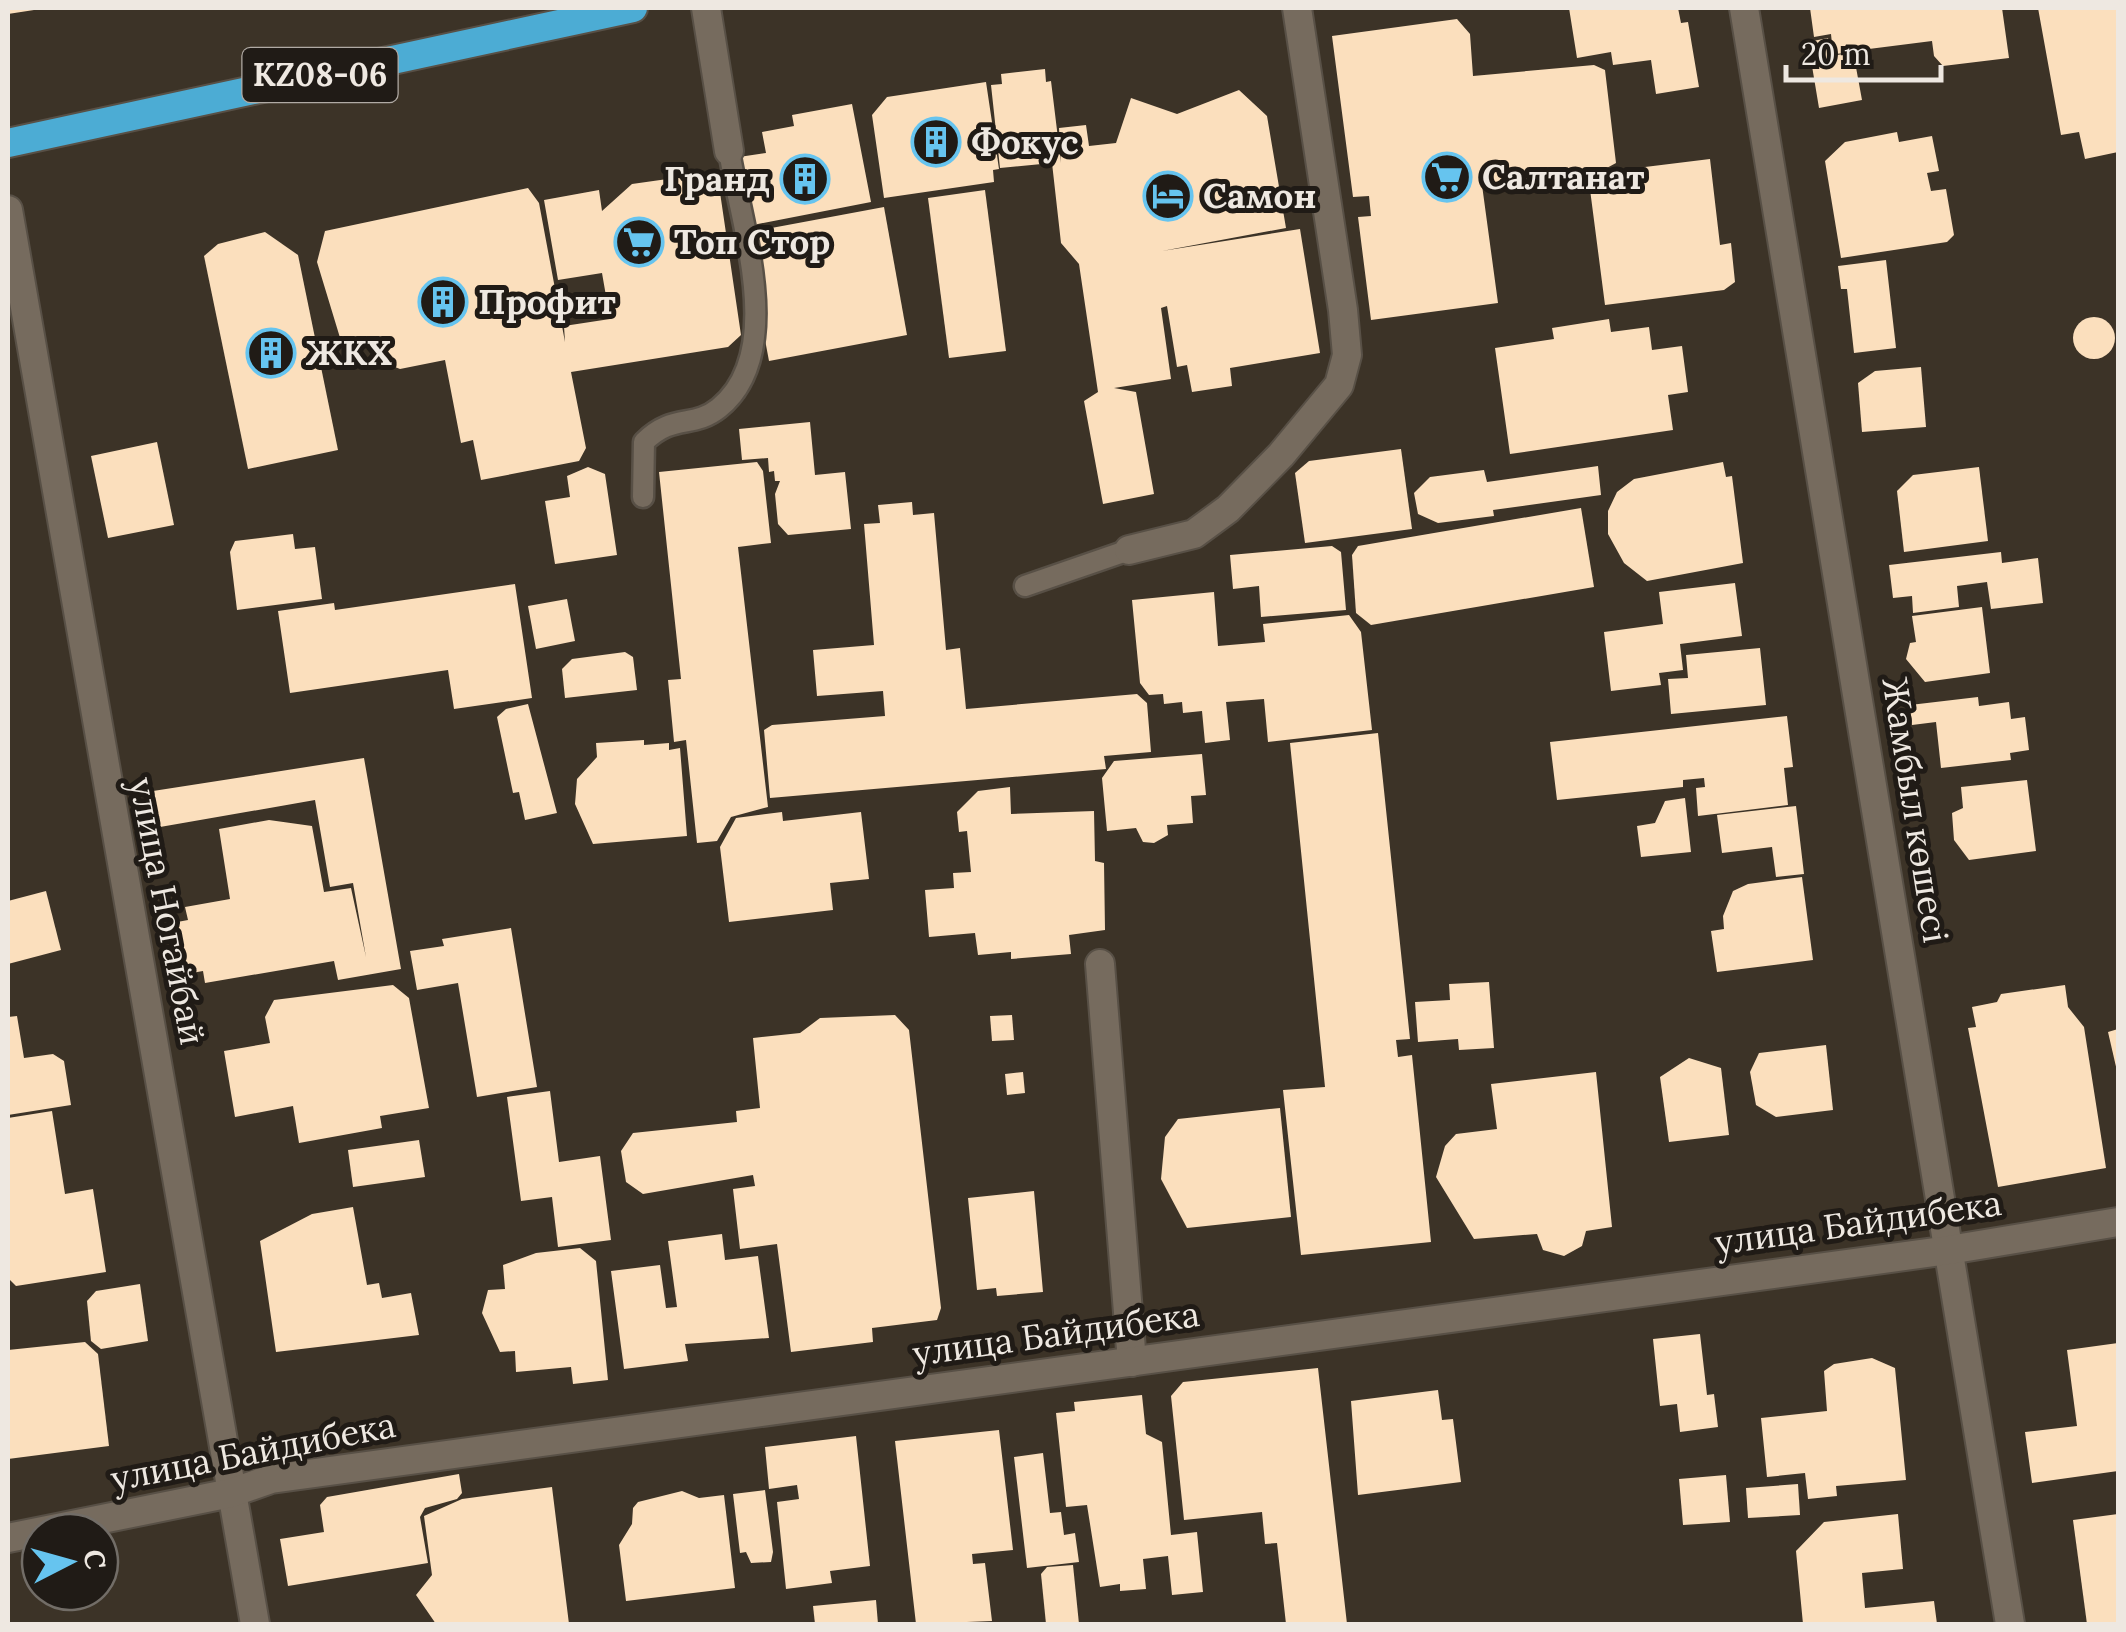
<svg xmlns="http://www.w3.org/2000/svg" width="2126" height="1632" viewBox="0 0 2126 1632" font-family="Lora,serif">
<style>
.building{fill:#fbdfbd}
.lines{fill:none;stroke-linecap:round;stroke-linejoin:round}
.service-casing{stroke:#585046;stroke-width:25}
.minor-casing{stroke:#585046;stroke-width:32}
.trunk-casing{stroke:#585046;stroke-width:32}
.service{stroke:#766b5e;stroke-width:20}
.minor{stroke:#766b5e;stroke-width:28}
.trunk{stroke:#4cacd4;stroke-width:28}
.labels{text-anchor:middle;stroke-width:10;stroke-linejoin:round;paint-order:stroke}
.shield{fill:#201b16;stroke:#b0aaa4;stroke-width:2.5}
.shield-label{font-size:32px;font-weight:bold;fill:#eee8e1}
.poi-label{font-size:35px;font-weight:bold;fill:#eee8e1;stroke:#201b16;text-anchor:start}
.street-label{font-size:35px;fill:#eee8e1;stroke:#201b16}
</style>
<rect width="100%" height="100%" fill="#3c3327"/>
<g class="building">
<path d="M8 8H34V10L8 14Z"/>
<path d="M1569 8H1678L1681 23 1688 22 1699 87 1656 94 1651 60 1613 65 1611 52 1577 58Z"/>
<path d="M1810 8H2002L2009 58 1943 66 1934 56 1932 41 1853 51 1862 100 1819 108 1808 42 1828 38 1832 56 1848 53 1833 54 1831 34 1814 37Z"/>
<path d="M2038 8H2118V152L2085 159 2079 132 2061 135Z"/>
<path d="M1457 19 1470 34 1473 76 1594 65 1605 70 1616 163 1605 169 1482 185 1498 303 1371 320 1358 217 1371 216 1369 196 1353 197 1332 36Z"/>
<path d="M1045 69 1046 82 1051 81 1061 163 1059 128 1086 125 1089 146 1116 143 1131 98 1177 114 1239 90 1267 116 1286 228 1162 251 1300 229 1320 353 1230 368 1232 386 1192 392 1187 365 1177 367 1167 306 1161 308 1171 379 1114 388 1136 392 1154 494 1103 504 1084 401 1098 392 1079 264 1061 243 1052 163 1000 168 991 85 1002 84 1001 74Z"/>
<path d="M986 82 999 169 993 170 994 182 884 198 872 115 887 97Z"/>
<path d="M852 104 871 202 753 225 739 157 766 153 762 132 794 126 792 115Z"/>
<path d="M1897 132 1899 142 1932 136 1939 171 1927 173 1931 191 1946 189 1954 235 1947 242 1841 258 1825 161 1845 142Z"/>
<path d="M1710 159 1720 245 1731 243 1735 282 1724 290 1605 305 1588 174Z"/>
<path d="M717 172 741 335 728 347 571 372 586 448 579 461 481 480 473 440 461 443 445 360 400 369 385 363 377 344 341 341 317 262 325 231 528 188 539 203 565 342 564 326 610 319 602 273 558 280 544 200 599 190 602 211 632 184Z"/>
<path d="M985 190 1006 351 949 358 928 198Z"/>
<path d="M884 207 907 335 769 361 745 233Z"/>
<path d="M265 232 298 255 338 450 248 469 204 256 218 244Z"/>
<path d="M1886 260 1896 348 1854 353 1847 289H1841L1838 266Z"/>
<circle cx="2094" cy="338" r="21"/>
<path d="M1609 319 1611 332 1649 327 1652 350 1682 346 1688 392 1668 395 1673 430 1510 454 1495 348 1554 339 1552 328Z"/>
<path d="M1921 367 1926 427 1862 432 1858 383 1875 371Z"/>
<path d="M810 422 815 475 845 472 851 529 788 535 778 524 775 494 780 481H775L774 471 769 472 768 458 742 460 739 429Z"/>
<path d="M157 442 174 525 108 538 91 456Z"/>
<path d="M1401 449 1412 529 1305 543 1295 473 1309 461Z"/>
<path d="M757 462 763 471 771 543 738 547 768 807 731 817 717 841 697 843 686 740 674 742 668 680 681 679 659 472Z"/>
<path d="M1723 462 1726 477 1732 476 1743 563 1647 581 1624 563 1608 534V511L1617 492 1634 479Z"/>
<path d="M1598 466 1601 495 1493 510 1494 516 1438 523 1418 514 1414 493 1430 477 1484 470 1487 482Z"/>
<path d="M588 467 605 474 617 555 555 564 545 501 570 497 567 476Z"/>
<path d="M1979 467 1988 541 1904 552 1897 491 1913 475Z"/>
<path d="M912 502 913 515 934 513 946 650 960 648 966 709 1137 694 1147 703 1151 752 1104 756 1106 769 770 798 764 730 772 725 885 716 883 691 817 696 813 650 874 645 864 524 880 523 878 505Z"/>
<path d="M1581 508 1594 587 1371 625 1356 613 1352 555 1358 546Z"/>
<path d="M293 534 295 549 315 547 322 599 237 610 230 552 235 541Z"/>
<path d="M1332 546 1341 552 1346 610 1261 617 1259 586 1233 589 1230 555Z"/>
<path d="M2001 552 2002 563 2038 558 2043 603 1991 609 1987 582 1957 586 1959 607 1913 613 1912 596 1893 598 1889 565Z"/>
<path d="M1735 583 1742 636 1680 644 1683 670 1659 673 1661 685 1611 691 1604 632 1663 624 1659 592Z"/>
<path d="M515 584 532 698 454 709 448 670 290 693 278 611 334 603 335 610Z"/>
<path d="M1214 592 1218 646 1265 642 1263 624 1349 615 1361 632 1372 730 1268 742 1264 699 1226 702 1230 740 1205 743 1202 711 1183 713 1182 702 1164 704 1163 694 1149 695 1140 683 1132 600Z"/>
<path d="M567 599 575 641 536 649 528 606Z"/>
<path d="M1982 607 1990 673 1925 682 1906 659 1910 643 1916 642 1912 616Z"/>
<path d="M1760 648 1766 705 1671 714 1668 679 1688 678 1686 655Z"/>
<path d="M625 652 633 657 637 690 565 698 562 669 572 659Z"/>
<path d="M1978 697 1979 706 2009 702 2011 719 2025 717 2029 750 2010 753 2011 760 1941 768 1936 722 1912 725 1910 705Z"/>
<path d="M528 704 557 813 525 820 519 792 513 793 497 717 506 709Z"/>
<path d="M1787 716 1793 767 1784 768 1788 805 1698 816 1696 788 1705 787 1704 778 1683 780V787L1557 800 1550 742Z"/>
<path d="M1378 733 1410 1039 1396 1040 1398 1057 1412 1055 1431 1242 1301 1255 1283 1090 1325 1087 1290 743Z"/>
<path d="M644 740V745L669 743V750L680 748 687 836 593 844 575 804 577 779 597 757 596 743Z"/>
<path d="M1202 754 1206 795 1191 796 1193 823 1167 825 1168 835 1154 843 1143 842 1136 828 1107 831 1102 778 1114 761Z"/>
<path d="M364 758 401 969 338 980 334 961 205 983 203 971 180 975 172 923 188 920 185 907 230 899 219 829 269 820 312 826 324 892 351 888 366 957 353 883 330 887 315 800 160 827 153 791Z"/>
<path d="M2027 780 2036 851 1969 860 1954 840 1952 813 1963 808 1961 787Z"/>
<path d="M1010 787 1011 814 1094 811 1095 861 1104 863 1105 930 1069 935 1071 954 1011 959V952L978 955 975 933 929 937 925 890 954 888 953 873 971 872 967 831 959 832 957 812 978 791Z"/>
<path d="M1685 798 1691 852 1641 857 1637 826 1655 823 1665 801Z"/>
<path d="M1796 806 1804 874 1776 877 1772 847 1722 853 1717 815Z"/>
<path d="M782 812 783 821 861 812 869 879 830 883 833 910 729 922 720 847 736 818Z"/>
<path d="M1802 877 1813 960 1717 972 1711 931 1724 929 1723 916 1733 891 1748 884Z"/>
<path d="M46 891 61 950 8 964V901Z"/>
<path d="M511 928 537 1087 477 1097 458 983 417 990 410 951 444 946 442 939Z"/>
<path d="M1489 982 1494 1048 1459 1050 1458 1039 1418 1042 1415 1002 1450 1000 1449 984Z"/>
<path d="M393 985 409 998 429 1108 380 1116 382 1128 299 1143 293 1106 235 1117 224 1051 270 1043 265 1017 274 1000Z"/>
<path d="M2065 985 2068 1007 2084 1027 2106 1168 1998 1187 1968 1028 1976 1027 1972 1007 1997 1002 2001 994Z"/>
<path d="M895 1015 909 1030 941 1308 937 1320 872 1328 873 1342 791 1352 777 1244 740 1249 733 1189 755 1186 753 1175 643 1194 626 1182 621 1151 633 1133 737 1122 736 1111 760 1108 753 1038 800 1033 820 1018Z"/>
<path d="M1012 1015 1014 1040 992 1041 990 1016Z"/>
<path d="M17 1016 24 1058 53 1054 64 1061 71 1105 8 1115V1017Z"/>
<path d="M2118 1029V1071H2117L2108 1032Z"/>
<path d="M1826 1045 1833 1110 1776 1117 1756 1105 1750 1072 1759 1053Z"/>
<path d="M1689 1058 1721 1068 1729 1135 1669 1142 1660 1077Z"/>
<path d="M1023 1072 1025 1093 1007 1095 1005 1074Z"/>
<path d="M1596 1072 1612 1227 1586 1231 1582 1246 1564 1256 1543 1250 1537 1234 1474 1239 1436 1177 1445 1146 1456 1134 1497 1129 1491 1084Z"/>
<path d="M550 1091 559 1162 600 1156 611 1240 558 1247 552 1197 521 1201 507 1097Z"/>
<path d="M1280 1108 1291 1217 1187 1228 1161 1179 1165 1137 1178 1119Z"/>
<path d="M52 1111 65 1194 93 1189 106 1272 16 1286 8 1278V1118Z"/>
<path d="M419 1140 425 1177 353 1187 348 1150Z"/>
<path d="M1034 1191 1043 1292 997 1296 996 1288 977 1290 968 1198Z"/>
<path d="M353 1207 367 1285 379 1283 382 1298 411 1293 419 1335 276 1352 260 1241 312 1214Z"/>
<path d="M722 1234 725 1260 758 1256 769 1338 685 1344 688 1361 624 1369 611 1271 660 1265 666 1308 677 1307 668 1241Z"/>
<path d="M580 1248 596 1261 608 1380 573 1384 571 1367 516 1372 515 1351 500 1352 482 1313 488 1290 505 1289 503 1265 536 1253Z"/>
<path d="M140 1284 148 1341 101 1349 91 1341 87 1301 96 1291Z"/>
<path d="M1700 1334 1707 1395 1714 1394 1718 1427 1680 1432 1677 1404 1660 1406 1653 1339Z"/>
<path d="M85 1342 98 1354 109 1446 8 1459V1350Z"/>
<path d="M2118 1343V1471L2032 1483 2025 1432 2077 1426 2067 1350Z"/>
<path d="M1872 1358 1895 1368 1906 1480 1836 1486 1837 1496 1808 1499 1805 1473 1767 1477 1761 1418 1827 1411 1824 1371 1834 1364Z"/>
<path d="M1318 1368 1347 1624H1286L1277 1543 1265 1544 1262 1512 1184 1520 1171 1396 1183 1382Z"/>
<path d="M1438 1390 1442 1420 1453 1419 1461 1482 1358 1495 1351 1401Z"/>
<path d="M1142 1395 1146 1434 1162 1442 1171 1535 1197 1532 1203 1592 1172 1595 1168 1556 1143 1559 1146 1589 1120 1591V1584L1100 1587 1087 1505 1066 1507 1056 1413 1075 1411 1074 1402Z"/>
<path d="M999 1430 1013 1550 972 1554 973 1564 985 1563 992 1621 916 1624 895 1441Z"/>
<path d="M856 1436 870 1566 830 1571 832 1583 786 1589 777 1502 799 1499 797 1485 769 1489 765 1447Z"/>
<path d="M1043 1453 1050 1513 1061 1512 1064 1535 1075 1533 1079 1562 1027 1568 1014 1457Z"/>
<path d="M459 1474 462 1493 457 1499 425 1508 420 1517 428 1563 288 1586 280 1539 324 1532 320 1505 327 1497Z"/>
<path d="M1726 1475 1730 1522 1683 1525 1679 1479Z"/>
<path d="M1798 1484 1800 1515 1748 1518 1746 1488Z"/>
<path d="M552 1487 569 1624H436L416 1595 432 1575 424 1516 462 1499Z"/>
<path d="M765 1490 773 1552 771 1562 751 1563 746 1552 740 1553 733 1494Z"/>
<path d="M682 1491 699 1498 724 1495 735 1588 626 1601 619 1545 632 1524 633 1508 638 1502Z"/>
<path d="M1898 1514 1903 1569 1862 1573 1865 1608 1934 1601 1937 1624H1803L1796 1551 1824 1522Z"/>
<path d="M2118 1514V1624H2087L2073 1520Z"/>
<path d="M1073 1565 1079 1624H1046L1041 1574 1047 1567Z"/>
<path d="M876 1600 878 1624H815L813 1606Z"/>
</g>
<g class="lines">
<g class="service-casing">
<g id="service">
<path d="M643 497 644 442C673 413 693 429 719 408 787 353 741 225 729 151"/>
<path d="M1025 586 1129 550"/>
</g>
</g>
<g class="minor-casing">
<g id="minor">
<path d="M706 8 729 151"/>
<path d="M1744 8 2010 1624"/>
<path d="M8 210 255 1624"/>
<path d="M1129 550 1194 534 1228 509 1281 455 1339 385 1347 355 1343 310 1297 8"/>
<path d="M1100 964 1132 1362"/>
<path d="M8 1538 231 1493 271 1479 1949 1250 2118 1222"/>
</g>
</g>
<g class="trunk-casing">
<path id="trunk" d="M8 143 633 8"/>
</g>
<use href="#service" class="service"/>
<use href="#minor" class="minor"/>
<use href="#trunk" class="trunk"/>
</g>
<defs>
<g id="building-ring" transform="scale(2.5)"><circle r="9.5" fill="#201b16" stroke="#66c4ef" stroke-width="1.5"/><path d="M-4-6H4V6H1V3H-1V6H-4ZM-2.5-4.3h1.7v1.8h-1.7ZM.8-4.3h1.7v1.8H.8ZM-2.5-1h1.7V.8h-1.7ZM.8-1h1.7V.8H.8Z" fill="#66c4ef"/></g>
<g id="supermarket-ring" transform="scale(2.5)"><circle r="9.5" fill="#201b16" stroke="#66c4ef" stroke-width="1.5"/><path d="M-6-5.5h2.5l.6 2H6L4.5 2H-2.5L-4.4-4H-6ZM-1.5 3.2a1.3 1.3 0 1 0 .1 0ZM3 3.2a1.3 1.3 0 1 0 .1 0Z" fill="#66c4ef"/></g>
<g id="hotel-ring" transform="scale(2.5)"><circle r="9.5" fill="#201b16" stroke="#66c4ef" stroke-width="1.5"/><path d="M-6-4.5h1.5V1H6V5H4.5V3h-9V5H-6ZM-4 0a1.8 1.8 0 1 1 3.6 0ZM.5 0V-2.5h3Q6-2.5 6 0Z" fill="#66c4ef"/></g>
</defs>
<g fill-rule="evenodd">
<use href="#building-ring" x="936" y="142"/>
<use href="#supermarket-ring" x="1447" y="177"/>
<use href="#building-ring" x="805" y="179"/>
<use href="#hotel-ring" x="1168" y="196"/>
<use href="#supermarket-ring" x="639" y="242"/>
<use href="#building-ring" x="443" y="302"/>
<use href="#building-ring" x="271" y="353"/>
</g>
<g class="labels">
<rect class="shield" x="242.5" y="48" width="155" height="54" rx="8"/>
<g class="shield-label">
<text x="320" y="86">KZ08-06</text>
</g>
<g class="poi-label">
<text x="971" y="154">Фокус</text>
<text x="1482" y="189">Салтанат</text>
<text x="770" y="191" text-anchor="end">Гранд</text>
<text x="1203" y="208">Самон</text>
<text x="674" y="254">Топ Стор</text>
<text x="478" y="314">Профит</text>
<text x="306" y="365">ЖКХ</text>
</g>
<g class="street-label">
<text transform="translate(1915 810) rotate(81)" y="12">Жамбыл көшесі</text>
<text transform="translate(167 911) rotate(79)" y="12">улица Ногайбай</text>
<text transform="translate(1858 1223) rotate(-8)" y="12">улица Байдибека</text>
<text transform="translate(1056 1334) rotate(-8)" y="12">улица Байдибека</text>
<text transform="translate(253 1452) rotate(-11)" y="12">улица Байдибека</text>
</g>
</g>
<rect width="2126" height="1632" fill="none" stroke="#eee8e1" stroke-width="20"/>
<g transform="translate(70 1562) rotate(84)"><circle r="48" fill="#201b16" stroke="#726d67" stroke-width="2.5"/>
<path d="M0-8L18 38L0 25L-18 38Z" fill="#66c4ef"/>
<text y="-15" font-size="28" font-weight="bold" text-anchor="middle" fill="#eee8e1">С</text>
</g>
<path d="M1786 65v15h155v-15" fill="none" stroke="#eee8e1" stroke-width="5"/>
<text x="1801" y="65" font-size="30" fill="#eee8e1" stroke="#201b16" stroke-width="8" paint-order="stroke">20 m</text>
</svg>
